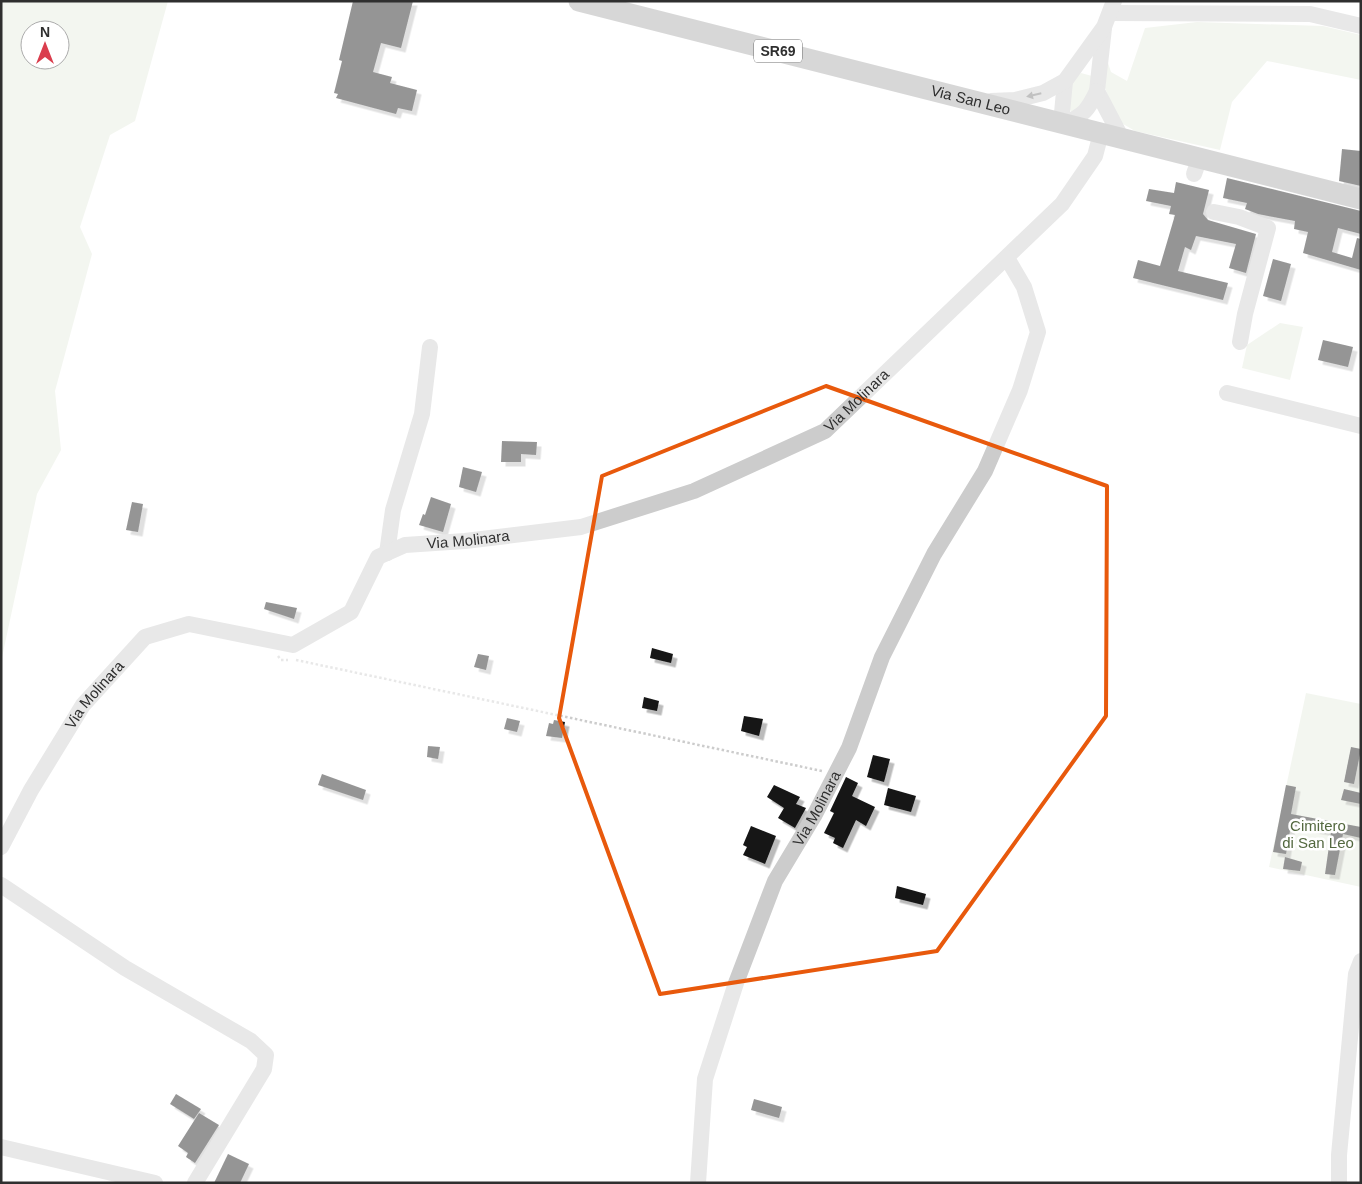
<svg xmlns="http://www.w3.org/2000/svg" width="1362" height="1184" viewBox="0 0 1362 1184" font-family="Arial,sans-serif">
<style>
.green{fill:#e5ebde;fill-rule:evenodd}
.building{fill:#161616;filter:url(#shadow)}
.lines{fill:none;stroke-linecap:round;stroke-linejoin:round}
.path{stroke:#ccc;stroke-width:2.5;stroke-dasharray:2.5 2.5;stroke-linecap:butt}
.minor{stroke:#ccc;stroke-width:16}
.major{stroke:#a7a7a7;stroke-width:21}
.oneway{fill:#767676}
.marked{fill:none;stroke:#e8590c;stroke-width:4;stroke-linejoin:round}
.labels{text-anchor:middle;stroke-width:5;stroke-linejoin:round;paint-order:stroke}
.shield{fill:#fff;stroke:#6d6d6d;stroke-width:1}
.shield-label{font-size:14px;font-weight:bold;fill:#2f2f2f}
.street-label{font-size:15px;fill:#2f2f2f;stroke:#fff}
.park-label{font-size:15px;fill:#53683f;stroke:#fff}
</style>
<defs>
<filter id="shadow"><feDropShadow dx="4.5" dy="4.5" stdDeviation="0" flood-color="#0004"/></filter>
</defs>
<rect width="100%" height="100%" fill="#fff"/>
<g class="green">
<path d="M1 1H168L135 121 110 135 80 227 92 254 55 391 61 450 37 494 1 662ZM30 30H60V60H30Z"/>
<path d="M1197 22 1323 26 1361 35V80L1267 61 1232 102 1220 150 1135 131 1118 121 1105 88 1107 60 1111 72 1127 81 1145 28Z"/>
<path d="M1081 73 1092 76 1089 97 1072 113C1064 101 1069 81 1081 73Z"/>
<path d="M1280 323 1303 327 1290 380 1242 368 1247 345Z"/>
<path d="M1306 693 1361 704V887L1269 867Z"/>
</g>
<g class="building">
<path d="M353 1H413L401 48 381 43 373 72 392 77 390 83 417 90 412 111 398 108 396 114 336 98 338 94 334 93 342 61 339 60Z"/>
<path d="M1342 149 1361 151V186L1339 181Z"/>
<path d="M1227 178 1361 211V234L1338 228 1332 252 1352 258 1357 238 1361 239V270L1303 253 1308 232 1294 229 1295 221 1258 214 1245 209 1247 203 1223 198Z"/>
<path d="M1176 182 1209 190 1203 214 1208 220 1256 234 1246 273 1229 268 1236 244 1196 236 1191 250 1185 247 1178 271 1228 283 1223 300 1133 278 1138 260 1160 266 1175 215 1169 214 1171 206 1146 201 1149 189 1174 193Z"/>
<path d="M1273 259 1291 264 1281 301 1263 296Z"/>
<path d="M1323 340 1353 347 1348 367 1318 360Z"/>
<path d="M502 441 537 442 536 455 521 454V462H501Z"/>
<path d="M463 467 482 472 476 492 459 487Z"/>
<path d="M431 497 451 504 443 532 419 525 423 514 425 515Z"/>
<path d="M132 502 143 504 138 532 126 530Z"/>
<path d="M266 602 297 608 294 619 264 609Z"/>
<path d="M652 648 673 654 671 663 650 658Z"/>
<path d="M478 654 489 656 486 670 474 667Z"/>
<path d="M644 697 659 701 657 711 642 708Z"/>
<path d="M744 716 763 719 759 736 741 731Z"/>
<path d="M507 718 520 721 517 732 504 729Z"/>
<path d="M554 720 565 722 562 738 546 736 549 723 553 724Z"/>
<path d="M428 746 440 747 438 759 427 757Z"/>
<path d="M1351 747 1361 749 1354 784 1344 782Z"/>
<path d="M873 755 890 759 884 782 867 777Z"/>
<path d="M322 774 366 790 363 800 318 785Z"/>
<path d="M846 777 858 783 852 796 875 807 866 826 856 820 843 848 833 843 835 838 824 833 834 813 830 811Z"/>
<path d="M774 785 800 797 796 804 806 808 795 828 778 818 784 808 767 797Z"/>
<path d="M1286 785 1296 787 1291 814 1361 827V838L1343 834 1335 875 1325 874 1331 832 1291 825 1286 854 1273 852Z"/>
<path d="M888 788 916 796 911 812 884 805Z"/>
<path d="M1344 789 1361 793V804L1341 800Z"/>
<path d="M751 826 776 836 765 864 743 855 747 847 743 845Z"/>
<path d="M1285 857 1302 862 1300 871 1283 869Z"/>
<path d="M897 886 926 894 923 905 895 898Z"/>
<path d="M176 1094 201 1109 194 1119 170 1104Z"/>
<path d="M754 1099 782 1107 779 1118 751 1110Z"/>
<path d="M199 1113 219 1125 195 1163 186 1157 188 1153 178 1146Z"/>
<path d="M228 1154 249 1164 240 1183H214Z"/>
</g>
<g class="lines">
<g class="path">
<path d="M278 656 281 660H288"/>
<path d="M296 660 822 771"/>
</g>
<g class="minor">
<path d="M1110 13 1310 14 1361 26"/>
<path d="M1104 28 1097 91 1121 137"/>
<path d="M1065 81 1062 113 1064 124C1084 115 1088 110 1097 91"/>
<path d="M991 101 1015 100 1043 93 1065 81 1104 27 1114 1"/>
<path d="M1194 174 1200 157"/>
<path d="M1214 212 1239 217 1268 228 1245 314 1240 342"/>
<path d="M1227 393 1361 426"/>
<path d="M387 553 393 510 422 414 430 347"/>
<path id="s1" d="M1 847 31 790 83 705 145 637 189 624 293 645 351 612 378 557 405 545 465 541 581 527 694 491 825 431 1062 204 1095 156 1101 133"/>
<path d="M1 885 125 968 251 1041 266 1055 264 1069 195 1183"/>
<path d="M1 1147 155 1183"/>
<path id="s2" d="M698 1183 705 1079 736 983 775 881 814 816 849 748 882 657 934 554 985 471 1020 390 1038 332 1024 287 1007 258"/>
<path d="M1339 1183V1155L1356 974 1361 961"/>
</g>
<path class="major" id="s3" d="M579 1 1361 199"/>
</g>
<defs><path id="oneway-solid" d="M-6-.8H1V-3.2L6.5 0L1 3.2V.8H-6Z" transform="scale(1.25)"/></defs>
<use class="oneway" href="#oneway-solid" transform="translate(1034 95) rotate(167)"/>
<path d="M0 0H1362V1184H0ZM826 386 1107 486 1106 716 937 951 660 994 559 718 602 476Z" fill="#fff" fill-opacity=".55" fill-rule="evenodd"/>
<path class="marked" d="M826 386 1107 486 1106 716 937 951 660 994 559 718 602 476Z"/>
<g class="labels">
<rect class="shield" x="754" y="39.5" width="48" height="23" rx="4"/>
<g class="shield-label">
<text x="778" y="56">SR69</text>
</g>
<g class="street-label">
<text dy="5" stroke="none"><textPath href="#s3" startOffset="404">Via San Leo</textPath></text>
<text dy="5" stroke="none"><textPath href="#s1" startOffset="1049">Via Molinara</textPath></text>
<text dy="5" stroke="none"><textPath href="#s1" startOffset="629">Via Molinara</textPath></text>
<text dy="5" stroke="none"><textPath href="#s1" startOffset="179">Via Molinara</textPath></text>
<text dy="5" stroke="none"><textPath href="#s2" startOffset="398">Via Molinara</textPath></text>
</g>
<g class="park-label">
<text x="1318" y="831">Cimitero<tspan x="1318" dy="17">di San Leo</tspan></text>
</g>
</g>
<rect width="1362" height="1184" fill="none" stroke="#2f2f2f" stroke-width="5"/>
<g transform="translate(45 45)"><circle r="24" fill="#ffffff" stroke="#acacac"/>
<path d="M0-4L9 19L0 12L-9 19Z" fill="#da3d4d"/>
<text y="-8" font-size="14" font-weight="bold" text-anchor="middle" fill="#2f2f2f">N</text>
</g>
</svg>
